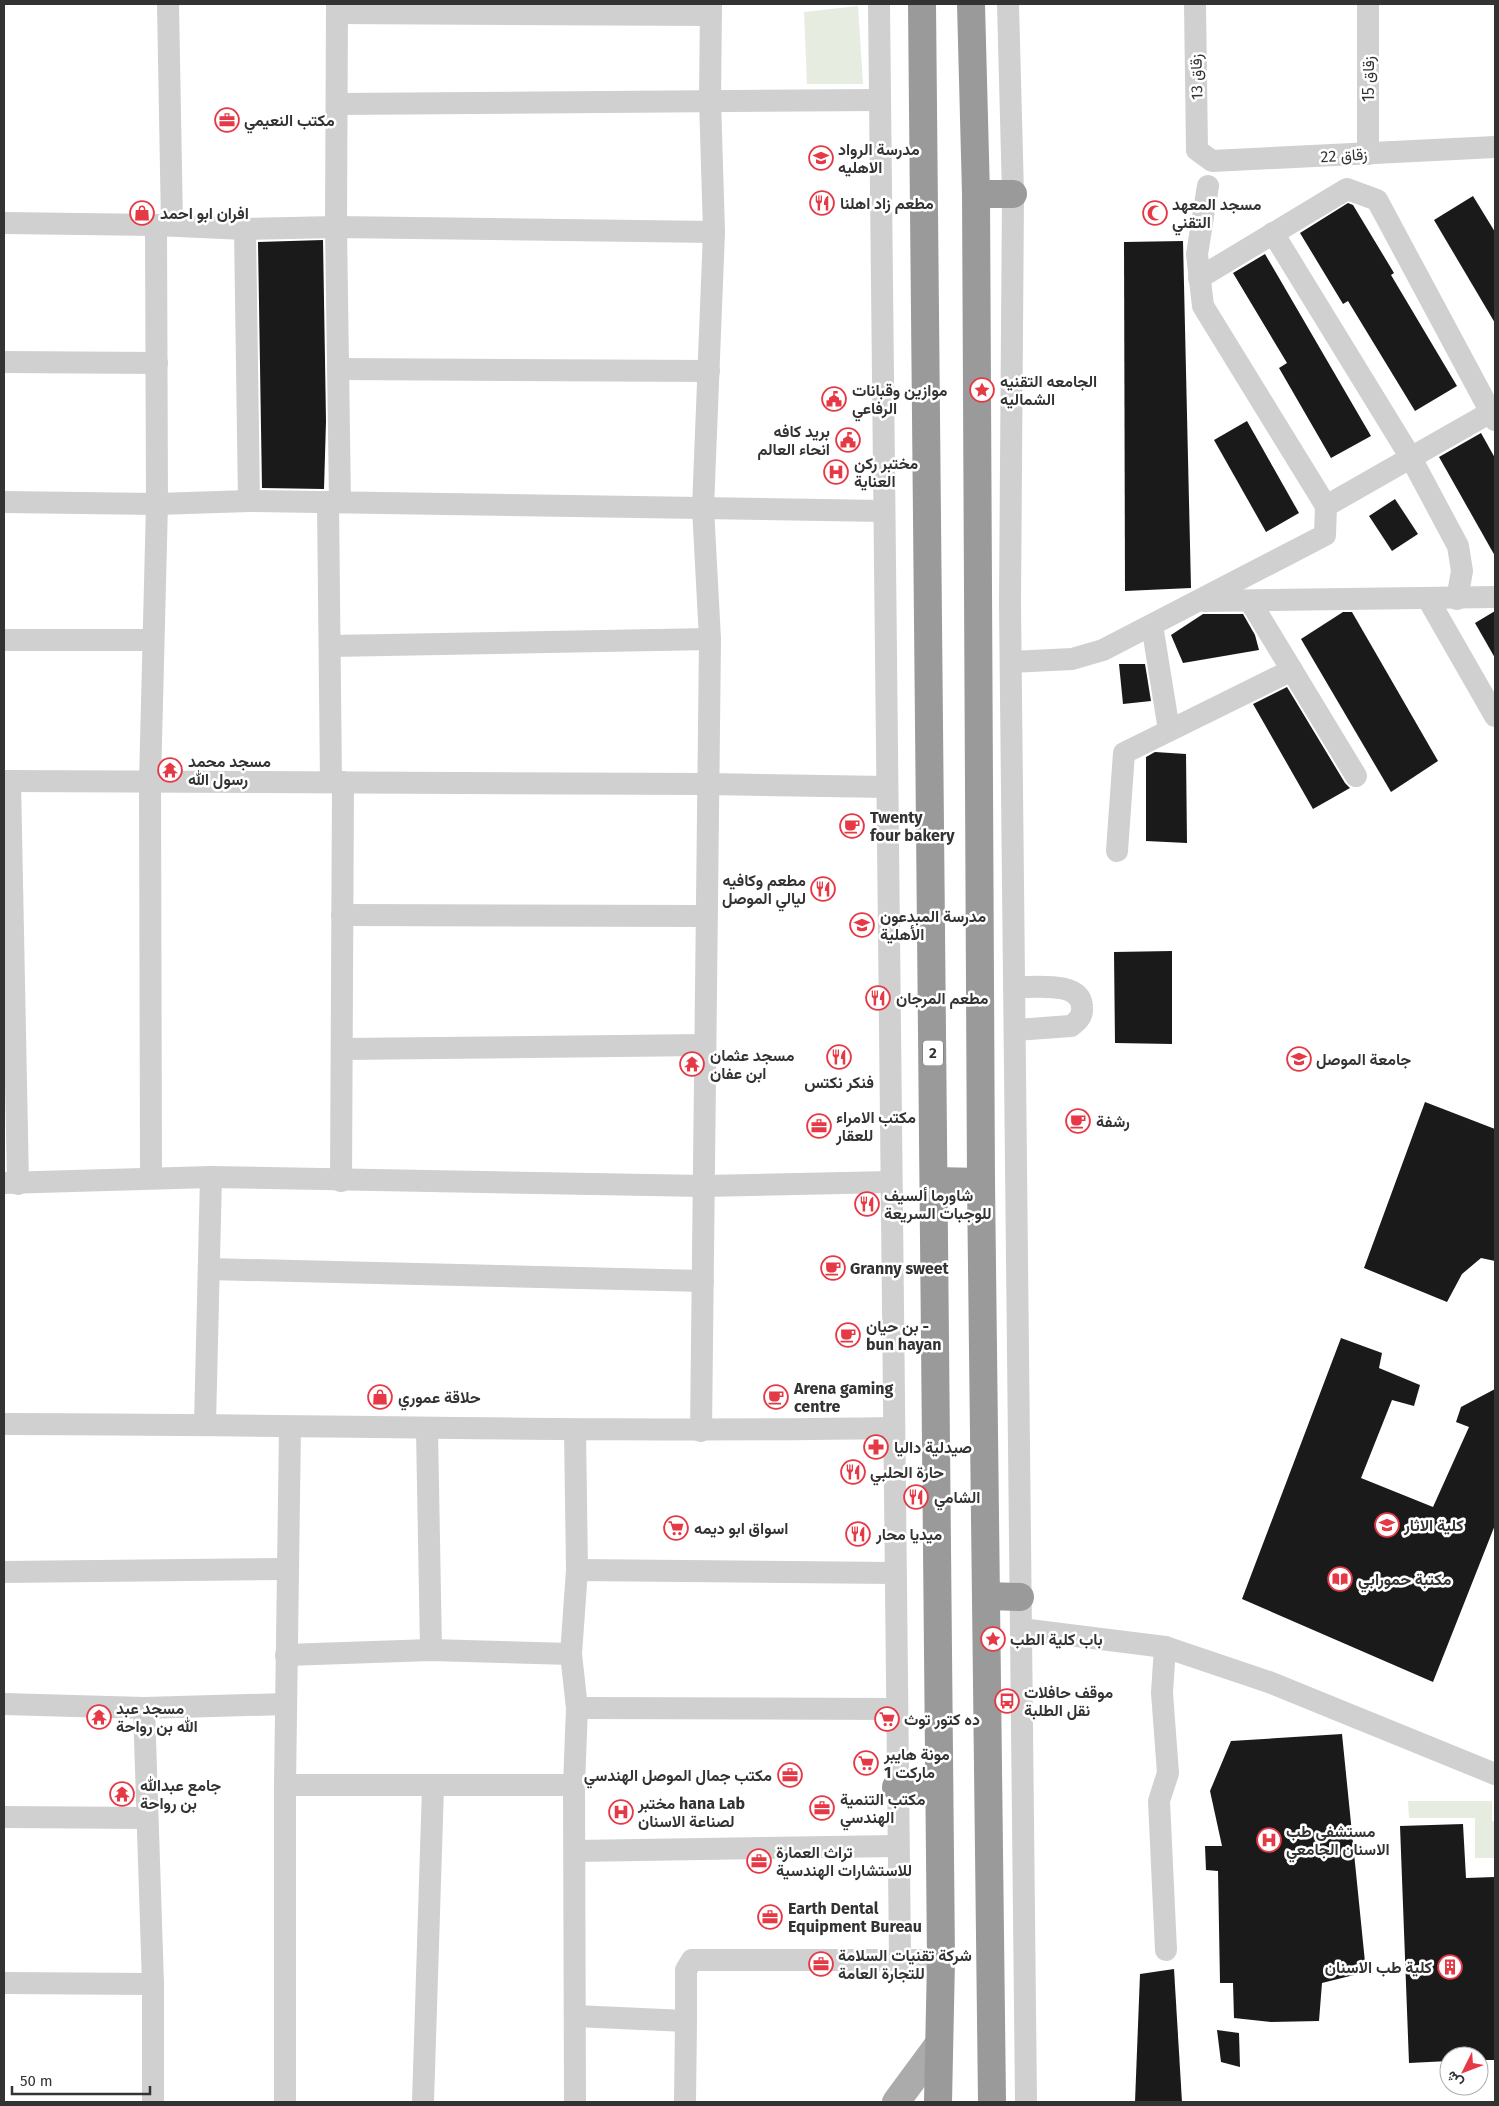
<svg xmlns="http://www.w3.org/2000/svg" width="1499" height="2106" viewBox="0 0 1499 2106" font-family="'Fira Sans',Vazirmatn,sans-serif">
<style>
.green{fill:#e6ecdf}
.building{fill:#1a1a1a}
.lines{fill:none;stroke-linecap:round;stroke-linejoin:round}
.minor{stroke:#d0d0d0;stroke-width:22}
.major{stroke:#ababab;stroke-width:28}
.highway{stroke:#9a9a9a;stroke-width:28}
.labels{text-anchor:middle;stroke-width:5;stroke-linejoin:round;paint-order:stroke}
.shield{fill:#fff;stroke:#707070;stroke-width:1}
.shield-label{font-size:15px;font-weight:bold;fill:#333}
.street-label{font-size:16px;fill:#333;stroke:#fff}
.poi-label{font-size:16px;font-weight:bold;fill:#333;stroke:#fff;text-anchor:start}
</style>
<rect width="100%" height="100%" fill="#fff"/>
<g class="green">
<path d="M858 6 863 84H807L804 12Z"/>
<path d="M1408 1801H1492V1821H1495V1858H1475V1818H1409Z"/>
</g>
<g class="building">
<path d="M1473 196 1495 232V323L1434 220Z"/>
<path d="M1348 203 1353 205 1394 273 1391 275 1457 386 1415 411 1348 301 1343 304 1300 233Z"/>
<path d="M323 240 326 421 324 489 262 488 258 242Z"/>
<path d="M1183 241 1191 588 1125 591 1124 242Z"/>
<path d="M1265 254 1371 436 1331 458 1279 368 1287 363 1233 273Z"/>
<path d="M1247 421 1299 513 1266 532 1214 440Z"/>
<path d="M1481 433 1495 458V556L1439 457Z"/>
<path d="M1395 499 1418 534 1392 551 1369 516Z"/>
<path d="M1495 611V658L1475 623Z"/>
<path d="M1343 612H1352L1438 761 1391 792 1301 639Z"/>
<path d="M1203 614H1243L1255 635 1259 650 1183 663 1171 635Z"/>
<path d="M1119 664H1145L1151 701 1123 704Z"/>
<path d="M1287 687 1345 783 1350 788 1313 809 1253 704Z"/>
<path d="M1155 752 1186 754 1187 843 1146 841V757Z"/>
<path d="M1172 951V1044L1115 1043 1114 952Z"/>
<path d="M1425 1102 1495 1129V1261L1481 1258 1462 1274 1447 1302 1364 1268Z"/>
<path d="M1341 1338 1382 1353 1379 1368 1420 1385 1414 1406 1392 1400 1361 1478 1433 1507 1469 1427 1456 1422 1461 1407 1495 1389V1525L1433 1682 1242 1599Z"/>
<path d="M1342 1734 1366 1972 1322 1983 1319 2021 1271 2022 1234 2018 1233 1983H1220L1218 1871 1206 1870 1205 1846H1222L1210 1791 1231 1741Z"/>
<path d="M1463 1824 1466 1878 1495 1877V2060H1479V2056H1449V2061L1409 2063 1400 1826Z"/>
<path d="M1174 1969 1182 2102H1135L1140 1974Z"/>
<path d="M1217 2030 1239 2033 1240 2067 1221 2062Z"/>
</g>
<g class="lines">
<g class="minor">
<path d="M168 4 172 225"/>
<path d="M337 4 336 227 340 502"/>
<path d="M879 4 900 1959"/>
<path d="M1008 4 1013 194 1010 603 1026 2102"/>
<path d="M1195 4 1197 150 1212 161 1495 147"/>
<path d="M1368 4V154"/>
<path d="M337 13 711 15"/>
<path d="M337 104 880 100"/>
<path d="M4 223 156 225 245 229 336 227 714 232"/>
<path d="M245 229 249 501"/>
<path d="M1273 233 1411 458 1458 546 1462 571 1457 599"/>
<path d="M1199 278 1347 189 1377 200 1495 420"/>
<path d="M4 362 157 363"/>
<path d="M338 369 709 371"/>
<path d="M4 502 157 504 249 501 884 511"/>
<path d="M328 502 331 782"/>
<path d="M1326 506 1491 412"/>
<path d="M1428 599 1495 716"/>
<path d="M1204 601 1495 597"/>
<path d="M1250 601 1356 776"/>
<path d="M1152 625 1169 730"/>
<path d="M4 640H153"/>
<path d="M331 646 710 639"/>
<path d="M1011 662 1072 659 1103 650 1325 535 1326 506 1203 306 1197 254 1208 186"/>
<path d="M4 781 708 784 887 787"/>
<path d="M10 781 18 1184"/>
<path d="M1117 851 1124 753 1292 670"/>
<path d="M342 915 706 916"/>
<path d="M1014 987C1033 988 1081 980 1082 1007 1083 1016 1078 1021 1071 1026L1015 1030"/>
<path d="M342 1049 705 1045"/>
<path d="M151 1178 150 782 157 504 156 225"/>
<path d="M341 1181 343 782"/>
<path d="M4 1183 211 1177 704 1186 890 1182"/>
<path d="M209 1269 703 1281"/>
<path d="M4 1424C300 1424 596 1433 893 1428"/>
<path d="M205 1424 211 1177"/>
<path d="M427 1430 431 1650"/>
<path d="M701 1431 710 639 703 508 714 232 710 100 711 4"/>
<path d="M577 1570 894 1573"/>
<path d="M4 1572 287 1569"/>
<path d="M1021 1629 1165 1647 1269 1682 1495 1774"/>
<path d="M1165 1647 1162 1693 1168 1773 1159 1801 1166 1950"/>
<path d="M286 1655 431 1650 571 1654"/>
<path d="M4 1704 144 1708 286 1704"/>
<path d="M144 1708 153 1984V2102"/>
<path d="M577 1708 896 1709"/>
<path d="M285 1785H574"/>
<path d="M4 1817 147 1818"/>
<path d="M576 1851 897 1846"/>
<path d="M4 1983 153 1984"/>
<path d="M575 2016 686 2021V1970L692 1960H941"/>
<path d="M285 2102V1785L290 1427"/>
<path d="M423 2102 433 1787"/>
<path d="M575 2102 574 1785 577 1708 571 1654 577 1570 575 1430"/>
<path d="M685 2102 686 2021"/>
</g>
<path class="major" d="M896 2102 938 2045"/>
<g class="highway">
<path d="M922 4 941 1960 938 2102"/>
<path d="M971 4 976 194 981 1182 992 2102"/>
<path d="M976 194H1013"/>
<path d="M935 1181 981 1182"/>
<path d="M987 1596 1020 1597"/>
<path d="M896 1787H939"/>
</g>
</g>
<defs>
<g id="office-ring" transform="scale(1.25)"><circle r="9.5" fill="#fff" stroke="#e63946" stroke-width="1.5"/><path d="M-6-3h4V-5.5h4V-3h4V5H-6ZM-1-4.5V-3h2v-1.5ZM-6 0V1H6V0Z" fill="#e63946"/></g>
<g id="school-ring" transform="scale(1.25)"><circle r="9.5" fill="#fff" stroke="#e63946" stroke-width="1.5"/><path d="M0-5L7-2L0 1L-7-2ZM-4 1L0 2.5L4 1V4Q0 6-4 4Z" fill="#e63946"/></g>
<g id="restaurant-ring" transform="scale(1.25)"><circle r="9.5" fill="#fff" stroke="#e63946" stroke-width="1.5"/><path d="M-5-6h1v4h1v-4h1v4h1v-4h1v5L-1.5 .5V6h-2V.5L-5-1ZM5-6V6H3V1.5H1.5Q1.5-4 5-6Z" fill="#e63946"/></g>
<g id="shop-ring" transform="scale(1.25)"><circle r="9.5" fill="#fff" stroke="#e63946" stroke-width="1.5"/><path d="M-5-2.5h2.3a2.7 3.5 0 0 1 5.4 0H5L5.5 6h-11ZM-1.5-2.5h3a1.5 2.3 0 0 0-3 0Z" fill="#e63946"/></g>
<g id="mosque-ring" transform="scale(1.25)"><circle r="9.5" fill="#fff" stroke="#e63946" stroke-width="1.5"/><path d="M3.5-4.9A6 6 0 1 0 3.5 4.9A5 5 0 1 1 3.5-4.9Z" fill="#e63946"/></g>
<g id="sight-ring" transform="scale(1.25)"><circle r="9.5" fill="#fff" stroke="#e63946" stroke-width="1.5"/><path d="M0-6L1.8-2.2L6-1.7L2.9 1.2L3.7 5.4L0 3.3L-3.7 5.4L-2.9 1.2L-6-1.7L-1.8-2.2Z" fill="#e63946"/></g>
<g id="civic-ring" transform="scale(1.25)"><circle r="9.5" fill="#fff" stroke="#e63946" stroke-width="1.5"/><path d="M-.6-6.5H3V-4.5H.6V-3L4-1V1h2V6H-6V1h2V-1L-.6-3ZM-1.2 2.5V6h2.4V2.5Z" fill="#e63946"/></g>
<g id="hospital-ring" transform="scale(1.25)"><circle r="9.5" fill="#fff" stroke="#e63946" stroke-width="1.5"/><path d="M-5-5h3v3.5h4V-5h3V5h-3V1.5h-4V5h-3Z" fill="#e63946"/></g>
<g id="temple-ring" transform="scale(1.25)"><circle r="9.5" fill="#fff" stroke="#e63946" stroke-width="1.5"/><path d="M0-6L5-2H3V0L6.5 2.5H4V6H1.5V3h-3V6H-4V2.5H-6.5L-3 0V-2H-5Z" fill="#e63946"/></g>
<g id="cafe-ring" transform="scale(1.25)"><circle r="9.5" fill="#fff" stroke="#e63946" stroke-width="1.5"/><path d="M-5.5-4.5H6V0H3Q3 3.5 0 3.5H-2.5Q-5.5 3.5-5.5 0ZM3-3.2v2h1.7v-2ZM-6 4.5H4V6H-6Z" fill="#e63946"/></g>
<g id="university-ring" transform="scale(1.25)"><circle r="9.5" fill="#fff" stroke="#e63946" stroke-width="1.5"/><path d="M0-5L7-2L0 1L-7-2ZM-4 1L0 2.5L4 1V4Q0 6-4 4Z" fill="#e63946"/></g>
<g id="pharmacy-ring" transform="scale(1.25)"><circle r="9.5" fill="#fff" stroke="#e63946" stroke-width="1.5"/><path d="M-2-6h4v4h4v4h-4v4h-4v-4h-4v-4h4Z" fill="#e63946"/></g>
<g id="supermarket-ring" transform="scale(1.25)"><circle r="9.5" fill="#fff" stroke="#e63946" stroke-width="1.5"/><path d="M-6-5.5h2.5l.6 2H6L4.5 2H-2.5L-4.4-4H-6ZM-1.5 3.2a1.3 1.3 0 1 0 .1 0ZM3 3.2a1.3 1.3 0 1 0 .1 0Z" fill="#e63946"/></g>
<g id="library-ring" transform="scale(1.25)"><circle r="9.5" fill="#fff" stroke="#e63946" stroke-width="1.5"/><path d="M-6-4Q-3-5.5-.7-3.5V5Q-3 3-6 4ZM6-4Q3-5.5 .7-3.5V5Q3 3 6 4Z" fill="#e63946"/></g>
<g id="bus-ring" transform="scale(1.25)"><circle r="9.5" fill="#fff" stroke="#e63946" stroke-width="1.5"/><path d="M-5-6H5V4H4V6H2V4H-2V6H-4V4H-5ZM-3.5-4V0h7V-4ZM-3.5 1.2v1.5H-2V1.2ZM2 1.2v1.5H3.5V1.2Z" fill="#e63946"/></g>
<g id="building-ring" transform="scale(1.25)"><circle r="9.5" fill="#fff" stroke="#e63946" stroke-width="1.5"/><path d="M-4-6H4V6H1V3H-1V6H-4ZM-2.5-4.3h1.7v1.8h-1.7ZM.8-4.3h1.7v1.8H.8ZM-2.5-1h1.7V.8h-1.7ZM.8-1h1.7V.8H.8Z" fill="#e63946"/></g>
</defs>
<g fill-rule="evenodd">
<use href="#office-ring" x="227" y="120"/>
<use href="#school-ring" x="821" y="158"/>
<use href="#restaurant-ring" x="822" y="203"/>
<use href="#shop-ring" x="142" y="213"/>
<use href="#mosque-ring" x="1155" y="213"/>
<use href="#sight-ring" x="982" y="390"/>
<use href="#civic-ring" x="834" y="399"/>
<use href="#civic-ring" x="848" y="440"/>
<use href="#hospital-ring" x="836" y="472"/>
<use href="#temple-ring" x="170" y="770"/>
<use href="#cafe-ring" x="852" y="826"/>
<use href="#restaurant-ring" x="823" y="889"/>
<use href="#school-ring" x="862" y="925"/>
<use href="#restaurant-ring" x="878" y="998"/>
<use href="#restaurant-ring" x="839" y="1057"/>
<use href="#university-ring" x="1299" y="1059"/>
<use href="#temple-ring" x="692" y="1064"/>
<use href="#cafe-ring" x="1078" y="1121"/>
<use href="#office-ring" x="819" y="1126"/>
<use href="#restaurant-ring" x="867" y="1204"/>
<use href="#cafe-ring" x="833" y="1268"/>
<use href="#cafe-ring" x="848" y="1335"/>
<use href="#shop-ring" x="380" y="1397"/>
<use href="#cafe-ring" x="776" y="1397"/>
<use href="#pharmacy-ring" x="876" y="1447"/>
<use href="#restaurant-ring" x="853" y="1472"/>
<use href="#restaurant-ring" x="916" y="1497"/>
<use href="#university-ring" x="1387" y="1525"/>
<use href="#supermarket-ring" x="676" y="1528"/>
<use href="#restaurant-ring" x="858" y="1534"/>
<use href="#library-ring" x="1340" y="1579"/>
<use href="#sight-ring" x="993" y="1639"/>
<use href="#bus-ring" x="1007" y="1701"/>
<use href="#temple-ring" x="99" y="1717"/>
<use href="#supermarket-ring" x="887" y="1719"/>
<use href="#supermarket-ring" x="866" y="1763"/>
<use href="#office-ring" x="790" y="1775"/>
<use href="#temple-ring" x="122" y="1794"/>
<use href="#office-ring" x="822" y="1808"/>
<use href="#hospital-ring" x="621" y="1812"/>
<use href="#hospital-ring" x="1269" y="1840"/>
<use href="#office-ring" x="759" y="1861"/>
<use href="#office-ring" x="770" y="1917"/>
<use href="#office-ring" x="821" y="1964"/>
<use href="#building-ring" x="1450" y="1967"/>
</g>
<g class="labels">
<rect class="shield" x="923" y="1040.5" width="20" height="25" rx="4"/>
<g class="shield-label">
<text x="933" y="1058">2</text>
</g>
<g class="street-label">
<text transform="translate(1196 77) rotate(-91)" y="6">زقاق 13</text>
<text transform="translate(1368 79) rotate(-90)" y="6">زقاق 15</text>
<text transform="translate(1344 155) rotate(-3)" y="6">زقاق 22</text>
</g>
<g class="poi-label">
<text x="244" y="126">مكتب النعيمي</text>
<text x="838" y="155">مدرسة الرواد<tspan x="838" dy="18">الاهليه</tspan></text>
<text x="840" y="209">مطعم زاد اهلنا</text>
<text x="1172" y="210">مسجد المعهد<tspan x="1172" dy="18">التقني</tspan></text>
<text x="160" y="219">افران ابو احمد</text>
<text x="1000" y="387">الجامعه التقنيه<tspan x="1000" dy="18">الشماليه</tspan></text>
<text x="852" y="396">موازين وقبانات<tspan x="852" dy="18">الرفاعي</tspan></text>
<text x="830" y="437" text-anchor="end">بريد كافه<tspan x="830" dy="18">انحاء العالم</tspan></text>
<text x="854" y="469">مختبر ركن<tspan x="854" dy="18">العناية</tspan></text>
<text x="188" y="767">مسجد محمد<tspan x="188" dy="18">رسول الله</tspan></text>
<text x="870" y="823">Twenty<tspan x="870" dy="18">four bakery</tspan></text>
<text x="806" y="886" text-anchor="end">مطعم وكافيه<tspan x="806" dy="18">ليالي الموصل</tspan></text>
<text x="880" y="922">مدرسة المبدعون<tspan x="880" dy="18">الأهلية</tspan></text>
<text x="896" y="1004">مطعم المرجان</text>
<text x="710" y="1061">مسجد عثمان<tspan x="710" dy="18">ابن عفان</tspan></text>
<text x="1316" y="1065">جامعة الموصل</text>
<text x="839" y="1088" text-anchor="middle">فنكر نكتس</text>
<text x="836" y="1123">مكتب الامراء<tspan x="836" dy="18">للعقار</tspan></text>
<text x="1096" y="1127">رشفة</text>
<text x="884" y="1201">شاورما ألسيف<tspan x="884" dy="18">للوجبات السريعة</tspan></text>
<text x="850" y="1274">Granny sweet</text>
<text x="866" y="1332">بن حيان -<tspan x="866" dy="18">bun hayan</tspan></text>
<text x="794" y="1394">Arena gaming<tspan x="794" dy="18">centre</tspan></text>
<text x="398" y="1403">حلاقة عموري</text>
<text x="894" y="1453">صيدلية داليا</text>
<text x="870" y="1478">حارة الحلبي</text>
<text x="934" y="1503">الشامي</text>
<text x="1404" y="1531">كلية الاثار</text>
<text x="694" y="1534">اسواق ابو ديمه</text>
<text x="876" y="1540">ميديا محار</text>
<text x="1358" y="1585">مكتبة حمورابي</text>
<text x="1010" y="1645">باب كلية الطب</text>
<text x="1024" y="1698">موقف حافلات<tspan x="1024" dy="18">نقل الطلبة</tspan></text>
<text x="116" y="1714">مسجد عبد<tspan x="116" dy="18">الله بن رواحة</tspan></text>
<text x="904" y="1725">ده كتور توث</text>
<text x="884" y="1760">مونة هايبر<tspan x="884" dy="18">ماركت 1</tspan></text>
<text x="772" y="1781" text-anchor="end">مكتب جمال الموصل الهندسي</text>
<text x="140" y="1791">جامع عبدالله<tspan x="140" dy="18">بن رواحة</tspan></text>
<text x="840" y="1805">مكتب التنمية<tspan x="840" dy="18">الهندسي</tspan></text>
<text x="638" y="1809">مختبر hana Lab<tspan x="638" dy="18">لصناعة الاسنان</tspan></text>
<text x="1286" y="1837">مستشفى طب<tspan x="1286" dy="18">الاسنان الجامعي</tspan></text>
<text x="776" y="1858">تراث العمارة<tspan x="776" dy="18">للاستشارات الهندسية</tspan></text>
<text x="788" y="1914">Earth Dental<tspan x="788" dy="18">Equipment Bureau</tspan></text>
<text x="838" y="1961">شركة تقنيات السلامة<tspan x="838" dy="18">للتجارة العامة</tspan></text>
<text x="1432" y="1973" text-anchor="end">كلية طب الاسنان</text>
</g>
</g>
<rect width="1499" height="2106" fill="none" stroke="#333333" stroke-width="10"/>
<g transform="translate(1464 2071) rotate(228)"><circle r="24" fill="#ffffff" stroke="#adadad"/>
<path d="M0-4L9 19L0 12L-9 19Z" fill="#e63946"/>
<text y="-8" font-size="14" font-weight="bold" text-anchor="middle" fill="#333333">ش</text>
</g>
<path d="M12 2086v8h138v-8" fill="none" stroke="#333333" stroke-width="2.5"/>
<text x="20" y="2086" font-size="15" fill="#333333" stroke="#ffffff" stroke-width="4" paint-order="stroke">50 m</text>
</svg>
